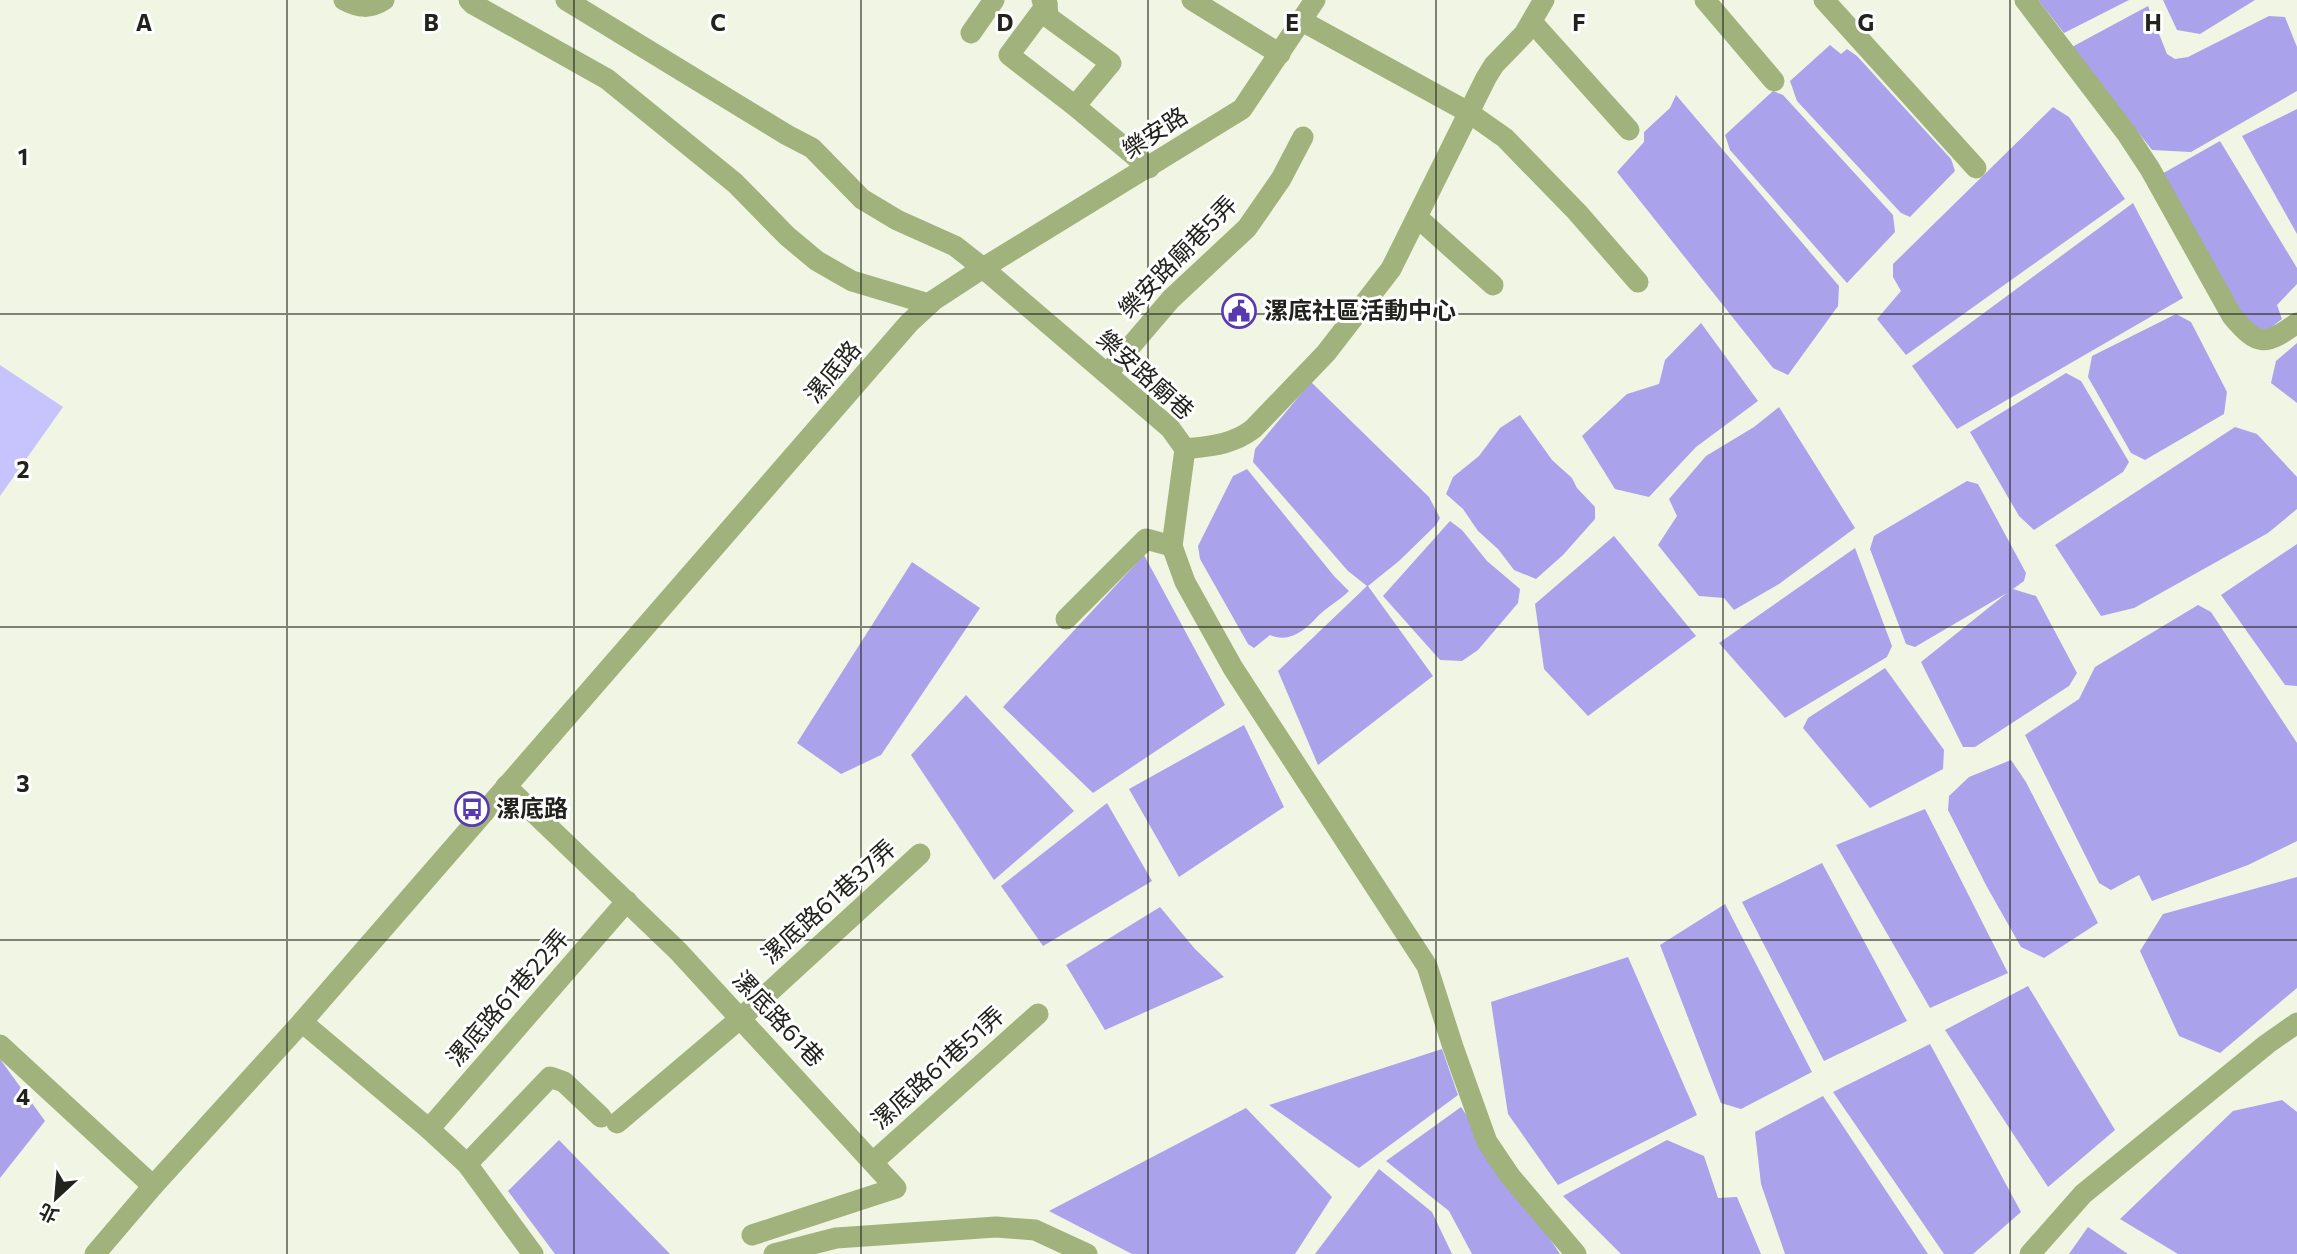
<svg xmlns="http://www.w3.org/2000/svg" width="2297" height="1254" viewBox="0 0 2297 1254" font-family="Commissioner,'Noto Sans TC',sans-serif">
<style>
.green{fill:#c7c3fd}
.water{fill:#aaa2eb}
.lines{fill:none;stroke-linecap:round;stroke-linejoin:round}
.minor{stroke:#a1b27d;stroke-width:21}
.grid{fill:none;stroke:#21231c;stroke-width:2;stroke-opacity:0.55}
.labels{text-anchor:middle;stroke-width:6;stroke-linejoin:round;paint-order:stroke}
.street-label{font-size:24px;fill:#21231c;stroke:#fff}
.poi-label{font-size:24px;font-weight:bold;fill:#21231c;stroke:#fff;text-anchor:start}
.grid-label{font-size:23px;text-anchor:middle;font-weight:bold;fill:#21231c;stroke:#fff;stroke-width:6;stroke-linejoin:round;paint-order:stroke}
</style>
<rect width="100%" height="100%" fill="#f0f6e3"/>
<path class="green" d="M0 365 63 407 0 496Z"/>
<g class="water">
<path d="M2038 0H2129L2064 33Z"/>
<path d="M2163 0H2255L2200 34 2177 30Z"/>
<path d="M2148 6 2167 54 2175 59 2188 57 2269 16 2285 17 2297 47V91L2191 152 2152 150 2072 47Z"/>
<path d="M1830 45 1841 54 1847 49 1857 56 1951 159 1955 171 1910 217 1901 213 1797 101 1790 81Z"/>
<path d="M1773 91 1783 95 1893 215 1895 232 1847 283 1730 150 1725 135Z"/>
<path d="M1676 95 1839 286 1838 306 1788 375 1773 368 1617 172 1644 142V132L1670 108Z"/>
<path d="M2053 107 2069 117 2125 199 1906 355 1877 319 1901 291 1893 277V264Z"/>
<path d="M2297 109V234L2242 136Z"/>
<path d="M2220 141 2297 268V284L2277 305 2282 319 2260 336 2247 335 2160 175Z"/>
<path d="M2133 203 2183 298 1957 429 1912 366Z"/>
<path d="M2176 314 2191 322 2227 392 2224 414 2145 460 2131 453 2088 377 2092 356Z"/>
<path d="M1701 323 1758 401 1696 447 1649 497 1615 489 1582 436 1627 394 1659 384 1665 360Z"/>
<path d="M2297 343V403L2271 383 2276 361Z"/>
<path d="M2066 373 2081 381 2129 462 2123 472 2034 530 2019 516 1970 432Z"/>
<path d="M1311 382 1429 497 1440 518 1436 525 1399 561 1368 586 1433 676 1318 765 1278 671 1367 586 1348 571 1253 462 1255 449Z"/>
<path d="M1779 407 1855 528 1779 584 1734 610 1724 598 1699 596 1658 545 1677 516 1669 499 1706 456 1754 427Z"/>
<path d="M1520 415 1552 460 1572 478 1577 488 1595 507V519L1563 555 1536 579 1514 570 1498 549 1478 531 1463 509 1446 494 1453 477 1479 456 1500 428Z"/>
<path d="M2235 427 2257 434 2297 477V509L2268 533 2134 608 2101 616 2055 545Z"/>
<path d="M1247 469 1334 576 1349 591C1340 600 1327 607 1318 616 1306 629 1290 644 1270 635L1254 648 1248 644 1200 559 1198 546 1233 476Z"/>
<path d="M1967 481 1978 484 2026 573 2024 581 2013 589 2036 596 2077 673 2069 686 1975 747H1963L1921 662 2007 593 1915 647 1906 644 1870 549 1874 536Z"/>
<path d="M1450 521 1462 530 1487 561 1520 589 1518 603 1478 650 1462 661 1440 660 1383 596Z"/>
<path d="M1614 536 1696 636 1588 716 1544 669 1535 604Z"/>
<path d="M2297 544V686L2285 685 2221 595Z"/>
<path d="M1855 548 1892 646 1887 657 1785 718 1719 643Z"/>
<path d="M1144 555 1225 705 1093 793 1003 707Z"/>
<path d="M912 562 980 608 881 755 841 774 797 743Z"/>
<path d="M2198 605 2211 612 2297 743V841L2248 865 2152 901 2139 875 2111 890 2099 883 2025 735 2079 699 2095 667Z"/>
<path d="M1885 668 1944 750 1943 769 1870 808 1803 728 1808 718Z"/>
<path d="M966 695 1074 811 994 880 911 755Z"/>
<path d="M1244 725 1284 807 1179 877 1129 789Z"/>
<path d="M2011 760 2026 782 2098 923 2044 958 2021 947 1987 887 1948 810 1949 796 1969 777Z"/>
<path d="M1107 803 1152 881 1043 946 1001 886Z"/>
<path d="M1925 809 2008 973 1930 1008 1836 845Z"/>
<path d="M1822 863 1907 1021 1824 1061 1742 902Z"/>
<path d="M2297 877V988L2220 1053 2179 1036 2140 951 2163 914Z"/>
<path d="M1725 904 1812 1072 1741 1109 1721 1103 1660 945Z"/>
<path d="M1160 907 1195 949 1224 977 1105 1030 1066 965Z"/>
<path d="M1628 957 1697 1115 1558 1185 1508 1114 1491 1002Z"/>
<path d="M2028 986 2115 1130 2048 1187 1945 1030Z"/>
<path d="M1930 1044 2021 1212 1973 1254H1944L1833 1092Z"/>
<path d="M1442 1049 1458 1095 1359 1168 1269 1105Z"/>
<path d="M0 1059 45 1121 0 1178Z"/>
<path d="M1823 1096 1928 1254H1785L1761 1184 1755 1132Z"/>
<path d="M2282 1100 2297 1112V1254H2178L2120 1219 2233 1111Z"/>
<path d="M1461 1107 1560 1254H1472L1449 1211 1386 1161Z"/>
<path d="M1246 1108 1332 1197 1295 1254H1132L1049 1211Z"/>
<path d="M559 1140 670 1254H555L508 1191Z"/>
<path d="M1667 1140 1704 1156 1718 1198 1737 1197 1761 1254H1621L1563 1196Z"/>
<path d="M1379 1169 1432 1212 1452 1254H1315Z"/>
<path d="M2088 1227 2128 1254H2069Z"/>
</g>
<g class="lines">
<g class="minor">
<path d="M344 0C359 8 370 9 384 0"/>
<path d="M469 0 473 4 607 79 735 183 787 236 817 261 852 281 929 304"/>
<path d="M566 0 787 135 812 148 862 199 897 220 955 246 983 268 1170 428 1185 449 1172 546 1146 539 1066 619"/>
<path d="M1042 0 1047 4 1048 17 1111 63 1075 106"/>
<path d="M1192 0 1280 54"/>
<path d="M1705 0 1774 81"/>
<path d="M1824 0 1976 168"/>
<path d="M2025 0 2127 134 2150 169 2232 316C2258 347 2265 346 2297 323"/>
<path d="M1047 4 1009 55 1075 106 1149 168"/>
<path d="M1302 21 1468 112 1505 138 1577 212 1638 282"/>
<path d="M1532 22 1629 130"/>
<path d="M971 33 994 0"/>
<path d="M1417 217 1493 285"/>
<path d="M1107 374 1171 299 1247 228 1281 179 1303 137"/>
<path d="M1185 449C1210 446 1232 445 1253 429L1326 353 1391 269 1486 78 1494 65 1524 34 1544 0"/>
<path d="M1172 546 1185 582 1233 668 1427 966 1453 1047 1487 1142 1510 1176 1576 1254"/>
<path d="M506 786 678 951 896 1188 752 1235"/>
<path d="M302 1022 429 1129 467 1164 533 1254"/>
<path d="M0 1045 153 1186"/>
<path d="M617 1123 742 1017 920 854"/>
<path d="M429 1129 627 901"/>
<path d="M873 1162 1038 1014"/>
<path d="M467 1164 550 1077 564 1082 601 1117"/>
<path d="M95 1254 153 1186 302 1022 909 323 934 300 983 268 1242 109 1315 0"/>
<path d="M774 1254 836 1238 996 1227 1035 1230 1087 1254"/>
<path d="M2030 1254 2083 1194 2267 1044 2297 1023"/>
</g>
</g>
<path class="grid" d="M287 0V1254M574 0V1254M861 0V1254M1148 0V1254M1436 0V1254M1723 0V1254M2010 0V1254M0 314H2297M0 627H2297M0 940H2297"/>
<defs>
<g id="civic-ring" transform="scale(1.75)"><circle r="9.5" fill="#fff" stroke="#5739b1" stroke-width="1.5"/><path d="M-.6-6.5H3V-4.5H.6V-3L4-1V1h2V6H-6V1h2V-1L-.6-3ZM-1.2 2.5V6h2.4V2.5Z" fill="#5739b1"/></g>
<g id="bus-ring" transform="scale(1.75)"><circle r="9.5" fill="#fff" stroke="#5739b1" stroke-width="1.5"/><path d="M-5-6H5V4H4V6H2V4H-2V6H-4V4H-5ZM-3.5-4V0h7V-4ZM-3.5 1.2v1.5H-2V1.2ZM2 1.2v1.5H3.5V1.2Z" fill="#5739b1"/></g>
</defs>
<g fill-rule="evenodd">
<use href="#civic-ring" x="1239" y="311"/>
<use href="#bus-ring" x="472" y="809"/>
</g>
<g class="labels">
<g class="street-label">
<text transform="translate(1155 133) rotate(-33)" y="8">樂安路</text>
<text transform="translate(1178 257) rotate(-46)" y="8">樂安路廟巷5弄</text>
<text transform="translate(833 372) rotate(-50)" y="8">漯底路</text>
<text transform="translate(1145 375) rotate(42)" y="8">樂安路廟巷</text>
<text transform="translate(829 902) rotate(-42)" y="8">漯底路61巷37弄</text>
<text transform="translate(508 998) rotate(-49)" y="8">漯底路61巷22弄</text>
<text transform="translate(778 1019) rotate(47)" y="8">漯底路61巷</text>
<text transform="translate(938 1068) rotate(-42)" y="8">漯底路61巷51弄</text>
</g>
<g class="poi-label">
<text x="1264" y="319">漯底社區活動中心</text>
<text x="496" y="817">漯底路</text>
</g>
</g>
<g class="grid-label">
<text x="144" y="31">A</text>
<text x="431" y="31">B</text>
<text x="718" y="31">C</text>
<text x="1005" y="31">D</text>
<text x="1292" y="31">E</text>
<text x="1579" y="31">F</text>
<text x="1866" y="31">G</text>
<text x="2153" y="31">H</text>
<text x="23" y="165">1</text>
<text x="23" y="478">2</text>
<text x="23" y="792">3</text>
<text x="23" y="1105">4</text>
</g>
<g transform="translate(56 1198) rotate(206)" stroke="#ffffff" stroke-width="5" paint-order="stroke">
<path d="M0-5L12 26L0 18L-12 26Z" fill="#21231c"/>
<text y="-10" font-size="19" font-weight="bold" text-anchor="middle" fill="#21231c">北</text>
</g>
</svg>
